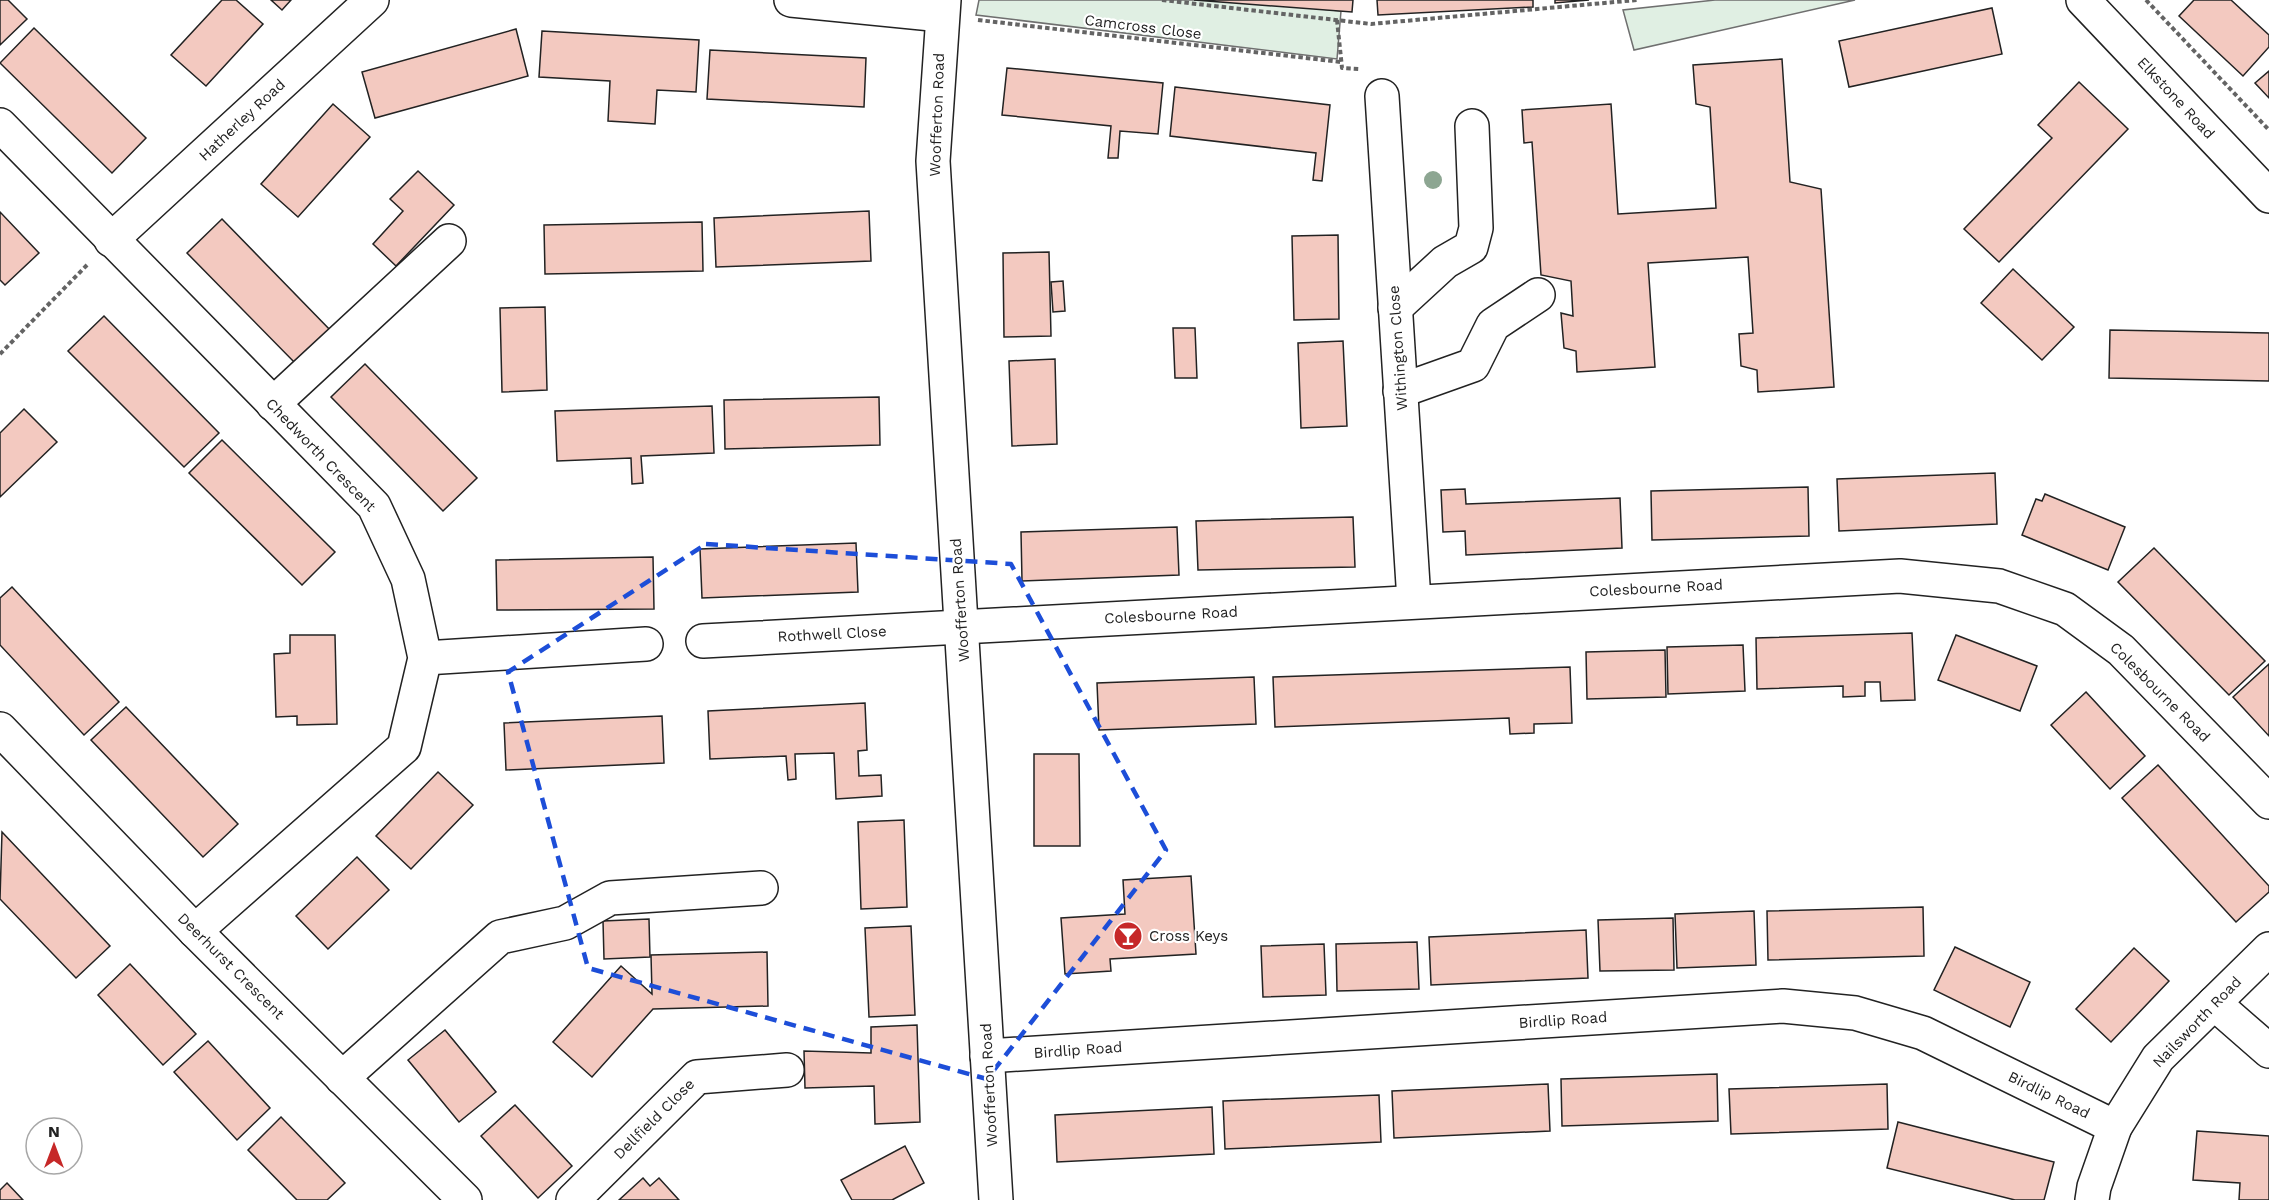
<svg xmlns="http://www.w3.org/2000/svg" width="2269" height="1200" viewBox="0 0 2269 1200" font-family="'Work Sans',sans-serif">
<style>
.green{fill:#e0efe3;stroke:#6f6f6f;stroke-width:1.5}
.building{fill:#f3c9c0;stroke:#222;stroke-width:1.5}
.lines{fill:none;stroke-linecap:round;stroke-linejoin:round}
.minor-casing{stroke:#222;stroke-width:36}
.path{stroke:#646464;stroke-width:4;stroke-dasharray:4.5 3;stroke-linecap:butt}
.minor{stroke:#fff;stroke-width:33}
.tree{fill:#8da692}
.marked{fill:none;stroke:#1d4ed8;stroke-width:4.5;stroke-dasharray:12 8;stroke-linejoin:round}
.labels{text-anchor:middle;stroke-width:4.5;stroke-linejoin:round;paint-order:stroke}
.street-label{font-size:15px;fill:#222;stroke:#fff}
.poi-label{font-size:15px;fill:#222;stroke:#fff;text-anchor:start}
</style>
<rect width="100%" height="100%" fill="#fff"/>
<g class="green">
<path d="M979 0H1232L1341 11 1337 59 976 15Z"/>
<path d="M1715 0H1855L1634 50 1623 10Z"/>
</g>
<g class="building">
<path d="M0 0H8L27 19 0 45Z"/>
<path d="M222 0H236L263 24 206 86 171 55Z"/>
<path d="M271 0H291L282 10Z"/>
<path d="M1194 0H1353L1352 12Z"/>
<path d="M1377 0H1533V7L1378 15Z"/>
<path d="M1555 0H1589L1555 3Z"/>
<path d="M2194 0H2231L2269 35V47L2243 76 2179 16Z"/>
<path d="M1992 8 2002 54 1849 87 1839 41Z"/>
<path d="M34 28 146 138 112 173 0 63Z"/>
<path d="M516 29 528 76 375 118 362 72Z"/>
<path d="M542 31 699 40 696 92 657 90 655 124 608 121 610 81 539 77Z"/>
<path d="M710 50 866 58 864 107 707 99Z"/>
<path d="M1782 59 1790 182 1821 189 1834 387 1758 392 1757 370 1741 366 1739 334 1753 333 1748 257 1648 263 1655 367 1577 372 1576 351 1564 348 1561 313 1573 316 1571 281 1541 275 1532 142 1524 143 1522 110 1611 104 1618 214 1716 208 1710 107 1696 104 1693 65Z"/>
<path d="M1007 68 1163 83 1158 134 1120 131 1118 158H1108L1111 126 1002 115Z"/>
<path d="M2269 71V98L2255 83Z"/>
<path d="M2079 82 2128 129 1999 262 1964 229 2052 138 2038 125Z"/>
<path d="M1175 87 1330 105 1322 181 1313 180 1316 153 1170 136Z"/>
<path d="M333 104 370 137 298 217 261 184Z"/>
<path d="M418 171 454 205 396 266 373 244 403 211 390 199Z"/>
<path d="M869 211 871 261 716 267 714 218Z"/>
<path d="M0 212 39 253 5 285 0 280Z"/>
<path d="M222 219 333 333 298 366 187 253Z"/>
<path d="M702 222 703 271 545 274 544 225Z"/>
<path d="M1338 235 1339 319 1294 320 1292 236Z"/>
<path d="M1049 252 1051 336 1004 337 1003 253Z"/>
<path d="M2013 269 2074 327 2042 360 1981 303Z"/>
<path d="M1063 281 1065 311 1053 312 1051 282Z"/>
<path d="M545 307 547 390 502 392 500 308Z"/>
<path d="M104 316 219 433 184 467 68 351Z"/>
<path d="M1173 328H1195L1197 378H1175Z"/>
<path d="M2110 330 2269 333V381L2109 378Z"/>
<path d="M1343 341 1347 426 1301 428 1298 343Z"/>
<path d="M1055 359 1057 444 1012 446 1009 361Z"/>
<path d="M365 364 477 478 443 511 331 397Z"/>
<path d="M879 397 880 445 725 449 724 400Z"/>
<path d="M712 406 714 453 641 456 643 483 632 484 631 458 557 461 555 411Z"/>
<path d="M24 409 57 442 0 497V433Z"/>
<path d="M222 440 335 552 302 585 189 473Z"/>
<path d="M1995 473 1997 524 1839 531 1837 479Z"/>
<path d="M1808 487 1809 536 1652 540 1651 491Z"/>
<path d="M1465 489 1466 504 1620 498 1622 548 1466 555 1465 531 1443 532 1441 490Z"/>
<path d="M2045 494 2125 527 2108 570 2022 535 2036 499 2042 501Z"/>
<path d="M1353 517 1355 567 1198 570 1196 521Z"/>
<path d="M1177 527 1179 575 1022 581 1021 532Z"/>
<path d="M856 543 858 592 702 598 700 549Z"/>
<path d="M2154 548 2265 661 2229 695 2118 582Z"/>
<path d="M653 557 654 609 497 610 496 560Z"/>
<path d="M12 587 119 702 84 735 0 645V598Z"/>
<path d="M1912 633 1915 700 1881 701 1880 682H1865V696L1843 697V686L1757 689 1756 638Z"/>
<path d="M290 635H335L337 724 297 725V716L276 717 274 654 290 653Z"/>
<path d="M1956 635 2037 666 2020 711 1938 680Z"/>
<path d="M1743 645 1745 691 1668 694 1667 647Z"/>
<path d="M1665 650 1666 697 1587 699 1586 652Z"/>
<path d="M2269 664V736L2233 697Z"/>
<path d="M1570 667 1572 723 1534 724V733L1510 734 1509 718 1275 727 1273 677Z"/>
<path d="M1254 677 1256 724 1099 730 1097 683Z"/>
<path d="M2086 692 2145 756 2110 789 2051 725Z"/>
<path d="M865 703 867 750 858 751 859 776 881 775 882 796 836 799 834 753 795 754 796 779 788 780 786 756 710 759 708 711Z"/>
<path d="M126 707 238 824 203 857 91 740Z"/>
<path d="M662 716 664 763 506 770 504 723Z"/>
<path d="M1034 754H1079L1080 846H1034Z"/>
<path d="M2158 765 2269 886V892L2236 922 2122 798Z"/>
<path d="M438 772 473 805 411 869 376 836Z"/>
<path d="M904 820 907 907 861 909 858 822Z"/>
<path d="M2 832 110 946 76 978 0 899Z"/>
<path d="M357 857 389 890 328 949 296 916Z"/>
<path d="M1191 876 1196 954 1110 959 1111 971 1065 974 1061 918 1125 914 1123 880Z"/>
<path d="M1923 907 1924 956 1768 960 1767 911Z"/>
<path d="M1754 911 1756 965 1677 968 1675 914Z"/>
<path d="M1673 918 1674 970 1600 971 1598 920Z"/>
<path d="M649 919 650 957 604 959 603 921Z"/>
<path d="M911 926 915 1015 869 1017 865 928Z"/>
<path d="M1586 930 1588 978 1431 985 1429 937Z"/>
<path d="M1417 942 1419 989 1337 991 1336 944Z"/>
<path d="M1324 944 1326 995 1263 997 1261 946Z"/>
<path d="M1955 947 2030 982 2010 1027 1934 990Z"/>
<path d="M2134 948 2169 981 2111 1042 2076 1009Z"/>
<path d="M767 952 768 1006 653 1009 592 1077 553 1042 621 966 652 994 651 955Z"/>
<path d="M130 964 196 1034 163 1065 98 995Z"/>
<path d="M917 1025 920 1122 875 1124 874 1086 805 1088 804 1051 871 1053V1027Z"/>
<path d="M445 1030 496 1092 459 1122 408 1060Z"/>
<path d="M208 1041 270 1108 237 1140 174 1072Z"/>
<path d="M1717 1074 1718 1121 1562 1126 1561 1079Z"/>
<path d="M1548 1084 1550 1131 1394 1138 1392 1091Z"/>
<path d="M1887 1084 1888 1129 1731 1134 1729 1089Z"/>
<path d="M1379 1095 1381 1142 1225 1149 1223 1101Z"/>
<path d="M515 1105 572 1166 538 1198 481 1136Z"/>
<path d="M1212 1107 1214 1154 1057 1162 1055 1115Z"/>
<path d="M281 1117 345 1183 327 1200H297L248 1150Z"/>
<path d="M1898 1122 2054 1162 2044 1200H2015L1887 1168Z"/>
<path d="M2197 1131 2269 1136V1200H2239L2240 1183 2193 1180Z"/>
<path d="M905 1146 924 1183 892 1200H852L841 1180Z"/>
<path d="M643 1178 650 1186 659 1178 679 1200H619Z"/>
<path d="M7 1183 23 1200H0V1190Z"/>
</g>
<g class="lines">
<g class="minor-casing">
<g id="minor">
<path d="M791 0 942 15"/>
<path d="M944 0 933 161 996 1200"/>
<path d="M2083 0 2269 196"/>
<path d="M1382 96 1414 601"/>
<path d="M0 125 374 506 408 579 425 658 404 747 195 931"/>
<path d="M111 240 372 0"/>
<path d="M1395 308 1445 262 1471 247 1476 228 1472 126"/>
<path d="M1400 391 1473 365 1493 325 1538 295"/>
<path d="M273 404 449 241"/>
<path d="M703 641 1900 576 1999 586 2065 609 2121 650 2269 802"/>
<path d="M425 658 646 644"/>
<path d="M0 729 195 931 465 1200"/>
<path d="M2214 1003 2269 1051"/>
<path d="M987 1056 1783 1006 1855 1013 1923 1033 2115 1127"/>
<path d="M342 1078 500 937 565 923 610 898 761 888"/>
<path d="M573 1200 697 1077 787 1070"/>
<path d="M2092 1200 2094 1187 2115 1127 2158 1058 2269 949"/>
</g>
</g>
<g class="path">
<path d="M1162 0 1371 24 1637 0"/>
<path d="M2146 0 2269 130"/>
<path d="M978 20 1341 62"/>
<path d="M1337 20 1342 68 1359 69"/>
<path d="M0 354 88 264"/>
</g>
<use href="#minor" class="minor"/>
</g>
<circle class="tree" cx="1433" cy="180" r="9"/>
<path class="marked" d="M706 544 1011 564 1166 850 987 1079 588 968 508 672Z"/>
<defs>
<g id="bar-disc" transform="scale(1.5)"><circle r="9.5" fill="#c62828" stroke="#fff"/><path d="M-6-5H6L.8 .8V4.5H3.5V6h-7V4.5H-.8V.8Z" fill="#fff"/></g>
</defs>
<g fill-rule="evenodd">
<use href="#bar-disc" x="1128" y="936"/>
</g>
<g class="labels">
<g class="street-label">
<text transform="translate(1143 27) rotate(7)" y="5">Camcross Close</text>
<text transform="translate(2176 98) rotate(47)" y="5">Elkstone Road</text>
<text transform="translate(937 115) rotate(-88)" y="5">Woofferton Road</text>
<text transform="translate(242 120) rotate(-43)" y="5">Hatherley Road</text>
<text transform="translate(1398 348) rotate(-94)" y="5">Withington Close</text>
<text transform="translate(321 455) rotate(46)" y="5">Chedworth Crescent</text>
<text transform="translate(1656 588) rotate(-3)" y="5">Colesbourne Road</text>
<text transform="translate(960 600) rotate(-94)" y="5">Woofferton Road</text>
<text transform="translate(1171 615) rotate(-3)" y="5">Colesbourne Road</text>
<text transform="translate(832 634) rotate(-3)" y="5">Rothwell Close</text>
<text transform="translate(2160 692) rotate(45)" y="5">Colesbourne Road</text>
<text transform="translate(231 966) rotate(45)" y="5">Deerhurst Crescent</text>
<text transform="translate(1563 1020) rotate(-4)" y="5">Birdlip Road</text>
<text transform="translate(2197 1022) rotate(-46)" y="5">Nailsworth Road</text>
<text transform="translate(1078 1050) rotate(-4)" y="5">Birdlip Road</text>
<text transform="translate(989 1085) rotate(-93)" y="5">Woofferton Road</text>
<text transform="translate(2049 1095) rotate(26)" y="5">Birdlip Road</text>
<text transform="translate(654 1119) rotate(-45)" y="5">Dellfield Close</text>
</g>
<g class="poi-label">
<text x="1149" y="941">Cross Keys</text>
</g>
</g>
<g transform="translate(54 1146)"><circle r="28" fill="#ffffff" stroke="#a7a7a7" stroke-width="1.5"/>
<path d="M0-4.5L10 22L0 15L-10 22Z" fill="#c62828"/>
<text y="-9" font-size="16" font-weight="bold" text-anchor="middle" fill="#222222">N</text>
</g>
</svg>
